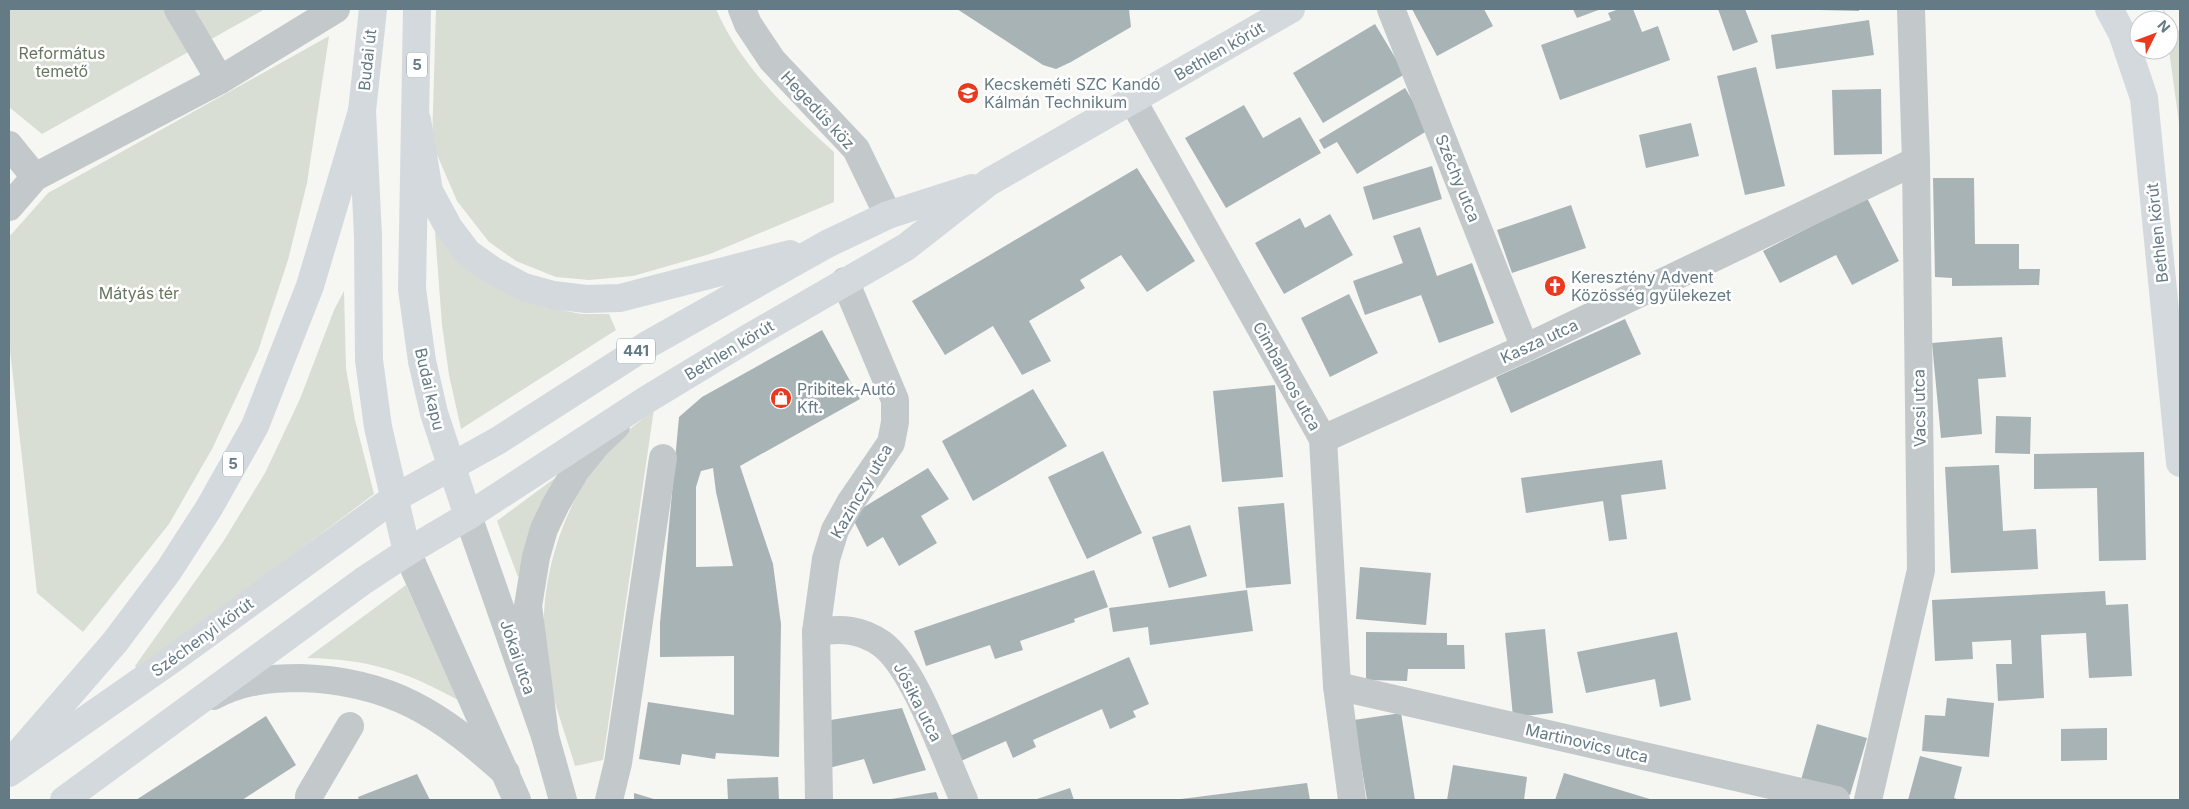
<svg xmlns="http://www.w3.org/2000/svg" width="2189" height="809" viewBox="0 0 2189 809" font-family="Inter,sans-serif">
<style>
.green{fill:#d8ded3}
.building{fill:#a8b3b6;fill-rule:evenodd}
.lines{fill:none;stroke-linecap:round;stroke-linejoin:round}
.minor{stroke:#c3c8ca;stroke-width:28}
.major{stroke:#d4d9dd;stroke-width:28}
.labels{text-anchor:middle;stroke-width:5;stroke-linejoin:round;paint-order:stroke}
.shield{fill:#fff;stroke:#92a2aa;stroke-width:1}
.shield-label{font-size:15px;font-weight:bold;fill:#647a85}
.street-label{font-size:16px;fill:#647a85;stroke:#fff}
.park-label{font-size:16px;fill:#66775f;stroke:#fff}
.poi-label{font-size:16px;fill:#647a85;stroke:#fff;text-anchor:start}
</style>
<rect width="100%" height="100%" fill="#f6f6f3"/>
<g class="green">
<path d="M9 9H265L42 134 9 107Z"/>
<path d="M436 9H716C740 66 789 111 834 152V202L710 254 633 276 589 280 556 277 516 261 489 242 457 201 432 143Z"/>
<path d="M2163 9 2180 33V130L2169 50V20H2164Z"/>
<path d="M329 36 307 183 288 260 258 351 212 449 169 524 83 632 37 593 9 341V237L48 193Z"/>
<path d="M435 231 551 308 581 314H609L616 330 461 429 449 375 442 325Z"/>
<path d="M344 291 346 368 355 420 374 494 138 671 135 666 223 542 265 473 300 399 334 310Z"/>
<path d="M654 409 603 760 575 766C566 735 554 705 548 674 533 598 557 512 606 452 619 436 639 423 654 409Z"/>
<path d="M555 478 553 489 518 577 497 521Z"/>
<path d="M406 585 458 700C405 671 368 659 307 658Z"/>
</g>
<g class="building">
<path d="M957 9H1129L1131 27 1071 62 1056 69 1043 65Z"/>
<path d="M1412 9H1484L1493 26 1437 56Z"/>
<path d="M1573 9H1601L1577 18Z"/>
<path d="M1619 9H1633L1642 32 1658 26 1670 60 1560 100 1541 45 1611 20 1608 13Z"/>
<path d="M1718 9H1745L1758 42 1733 51Z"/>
<path d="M1819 9H1859V11L1819 10Z"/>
<path d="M1869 20 1874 55 1776 69 1771 35Z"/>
<path d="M1375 24 1405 74 1323 123 1293 73Z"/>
<path d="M1756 67 1785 186 1745 195 1717 76Z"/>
<path d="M1405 88 1430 129 1357 174 1337 142 1324 149 1319 140Z"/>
<path d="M1881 89 1882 154 1834 155 1832 90Z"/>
<path d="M1244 105 1263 138 1300 117 1321 153 1226 208 1185 138Z"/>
<path d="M1691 123 1699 156 1646 168 1639 135Z"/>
<path d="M1432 166 1442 199 1373 220 1363 187Z"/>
<path d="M1137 168 1195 261 1147 292 1121 255 1080 280 1085 288 1029 321 1051 361 1022 375 993 326 945 355 912 301Z"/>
<path d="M1933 178H1974L1975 244H2019V269H2040L2039 285 1952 286V278L1935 277Z"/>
<path d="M1867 198 1899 261 1852 285 1836 255 1780 283 1763 251Z"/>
<path d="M1571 205 1586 248 1512 273 1497 230Z"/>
<path d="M1330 214 1353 255 1284 294 1255 243 1300 218 1305 228Z"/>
<path d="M1420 227 1437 276 1472 263 1494 323 1439 343 1421 295 1365 315 1353 281 1403 263 1393 236Z"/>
<path d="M1349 294 1378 353 1330 377 1301 318Z"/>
<path d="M1625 319 1641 354 1511 413 1496 377Z"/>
<path d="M822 330 860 399 740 466 773 564 781 624 779 757 716 753 715 759 682 754 680 765 639 759 648 702 734 715V656L660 657V623L679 417 702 397ZM713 468 716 492 733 566 696 567V487L701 471Z"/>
<path d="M2002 337 2006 377 1978 379 1982 434 1941 438 1932 343Z"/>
<path d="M1275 385 1283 477 1222 482 1213 391Z"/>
<path d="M1033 389 1067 446 973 501 942 441Z"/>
<path d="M1996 416 2031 417 2030 454 1995 453Z"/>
<path d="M1103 451 1142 533 1087 559 1048 477Z"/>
<path d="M2144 452 2146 560 2099 561 2097 488 2034 489V454Z"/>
<path d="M1662 460 1666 489 1621 495 1627 539 1609 541 1603 501 1526 513 1521 478Z"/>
<path d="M1999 465 2003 531 2036 529 2038 569 1951 573 1945 467Z"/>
<path d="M928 468 949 499 921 516 937 543 899 566 883 537 867 547 851 515Z"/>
<path d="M1284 503 1291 584 1246 588 1238 507Z"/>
<path d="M1190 525 1207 576 1169 588 1152 537Z"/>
<path d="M1360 567 1431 573 1426 625 1356 619Z"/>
<path d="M1094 570 1108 607 1074 619 1075 622 1020 641 1023 650 995 659 990 645 926 666 914 631Z"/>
<path d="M1247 590 1253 631 1150 645 1148 627 1113 632 1109 608Z"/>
<path d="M2105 591 2106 605 2128 604 2132 676 2089 678 2086 633 2041 635 2044 698 1998 701 1996 664H2012L2011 640 1972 642 1973 659 1935 661 1932 600Z"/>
<path d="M1545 629 1553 713 1513 717 1505 633Z"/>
<path d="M1366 632 1447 633V645H1464L1465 669H1408L1407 681 1366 680Z"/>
<path d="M1677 632 1691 700 1660 707 1655 679 1586 693 1577 652Z"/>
<path d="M1129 657 1149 704 1133 711 1136 717 1110 729 1102 709 1033 740 1036 747 1013 758 1006 741 961 761 950 736Z"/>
<path d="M1947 698 1994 703 1989 757 1922 751 1925 715 1945 716Z"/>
<path d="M902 708 926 770 873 784 864 759 829 768 825 721Z"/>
<path d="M1401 713 1415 800H1367L1354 720Z"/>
<path d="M266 716 296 765 242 800H136Z"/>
<path d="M1817 724 1867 738 1850 795 1801 780Z"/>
<path d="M2107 728V760L2061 761V729Z"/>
<path d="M1920 756 1962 767 1954 798 1960 800H1908Z"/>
<path d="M1453 765 1527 777 1524 800H1447Z"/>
<path d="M1564 773 1653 800H1555Z"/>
<path d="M417 774 430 800H359L358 797Z"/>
<path d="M778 777 779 800H728L727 779Z"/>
<path d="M1307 783 1310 800H1182L1181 799Z"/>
<path d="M1070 788 1074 800H1034Z"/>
<path d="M936 792 939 800H891V799Z"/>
<path d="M634 793 657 800H634Z"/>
</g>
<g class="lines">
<g class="minor">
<path d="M178 9 220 80"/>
<path d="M742 9 748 24 772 60 856 149 888 215"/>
<path d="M1391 9 1525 348"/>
<path d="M1133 101 1323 439 1337 686 1352 800"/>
<path d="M9 145 35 177"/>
<path d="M9 207 35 177 220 80 336 9"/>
<path d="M1323 439 1525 348 1916 161"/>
<path d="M468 516 545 736 563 800"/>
<path d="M407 552 517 800"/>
<path d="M816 632C841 628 861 629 882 644 915 668 946 761 964 800"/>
<path d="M1337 686 1836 800"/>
<path d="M213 696C242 681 269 678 301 678 392 681 441 715 506 773"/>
<path d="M545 736 528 606 536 557 544 529 556 504 576 470 598 443 616 426"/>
<path d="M309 800V796L350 726"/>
<path d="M609 800 618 763 663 458"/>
<path d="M819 800 816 632 826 559 835 530 850 503 891 443 895 422V400L845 281"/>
<path d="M1868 800 1921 570 1916 161 1911 9"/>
</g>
<g class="major">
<path d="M373 9 362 111 368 236 369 360 378 427 407 552"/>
<path d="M417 9 412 289 422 361 434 413 468 516"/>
<path d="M2109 9 2122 33 2144 98 2180 463"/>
<path d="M417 120 429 191 449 228 468 253 492 270 524 287 553 295 586 299 620 298 790 254"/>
<path d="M18 754 115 642 169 570 209 508 255 426 310 286 362 111"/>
<path d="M9 773 174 658 393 499 499 440 647 345 827 244 888 215 972 188"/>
<path d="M64 800 363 581 407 552 468 516 646 400 750 337 906 247 989 182 1291 9"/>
</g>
</g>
<defs>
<g id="school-disc" transform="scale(1.125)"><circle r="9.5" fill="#eb391e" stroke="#fff"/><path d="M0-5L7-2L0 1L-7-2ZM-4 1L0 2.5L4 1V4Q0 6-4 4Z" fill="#fff"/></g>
<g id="church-disc" transform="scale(1.125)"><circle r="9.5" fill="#eb391e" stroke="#fff"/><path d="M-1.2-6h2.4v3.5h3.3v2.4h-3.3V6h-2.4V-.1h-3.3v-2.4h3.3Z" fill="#fff"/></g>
<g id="shop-disc" transform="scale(1.125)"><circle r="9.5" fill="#eb391e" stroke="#fff"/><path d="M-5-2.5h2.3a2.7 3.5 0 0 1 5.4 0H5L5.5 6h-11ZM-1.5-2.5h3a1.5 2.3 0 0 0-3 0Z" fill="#fff"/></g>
</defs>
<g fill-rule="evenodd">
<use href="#school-disc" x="968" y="93"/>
<use href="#church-disc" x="1555" y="286"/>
<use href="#shop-disc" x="781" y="398"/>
</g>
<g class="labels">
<g class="shield">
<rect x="407" y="52.5" width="20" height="25" rx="4"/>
<rect x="617" y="338.5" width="38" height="25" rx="4"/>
<rect x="223" y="451.5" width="20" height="25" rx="4"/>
</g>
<g class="shield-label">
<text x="417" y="70">5</text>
<text x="636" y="356">441</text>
<text x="233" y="469">5</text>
</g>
<g class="street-label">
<text transform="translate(1219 51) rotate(-30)" y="6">Bethlen körút</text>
<text transform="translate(367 60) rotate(-84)" y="6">Budai út</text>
<text transform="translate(818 110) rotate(47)" y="6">Hegedűs köz</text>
<text transform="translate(1458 178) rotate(68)" y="6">Széchy utca</text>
<text transform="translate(2157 233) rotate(-96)" y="6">Bethlen körút</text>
<text transform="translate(1539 341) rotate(-25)" y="6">Kasza utca</text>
<text transform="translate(729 350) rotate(-31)" y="6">Bethlen körút</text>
<text transform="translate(1287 376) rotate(61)" y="6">Cimbalmos utca</text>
<text transform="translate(430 389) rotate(77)" y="6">Budai kapu</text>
<text transform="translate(1919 408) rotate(-91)" y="6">Vacsi utca</text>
<text transform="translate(861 491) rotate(-60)" y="6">Kazinczy utca</text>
<text transform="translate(202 637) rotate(-36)" y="6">Széchenyi körút</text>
<text transform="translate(518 657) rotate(71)" y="6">Jókai utca</text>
<text transform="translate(918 702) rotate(63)" y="6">Jósika utca</text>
<text transform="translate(1587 743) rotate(13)" y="6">Martinovics utca</text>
</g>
<g class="park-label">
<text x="62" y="59">Református<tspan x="62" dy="18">temető</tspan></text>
<text x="139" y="299">Mátyás tér</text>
</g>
<g class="poi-label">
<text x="984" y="90">Kecskeméti SZC Kandó<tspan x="984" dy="18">Kálmán Technikum</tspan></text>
<text x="1571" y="283">Keresztény Advent<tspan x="1571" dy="18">Közösség gyülekezet</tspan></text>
<text x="797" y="395">Pribitek-Autó<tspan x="797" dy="18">Kft.</tspan></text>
</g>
</g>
<rect width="2189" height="809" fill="none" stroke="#647a85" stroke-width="20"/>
<g transform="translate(2154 35) rotate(48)"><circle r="24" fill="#ffffff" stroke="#c1cace"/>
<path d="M0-4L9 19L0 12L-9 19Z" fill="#eb391e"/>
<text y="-8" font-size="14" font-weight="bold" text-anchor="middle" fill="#647a85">N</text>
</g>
</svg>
